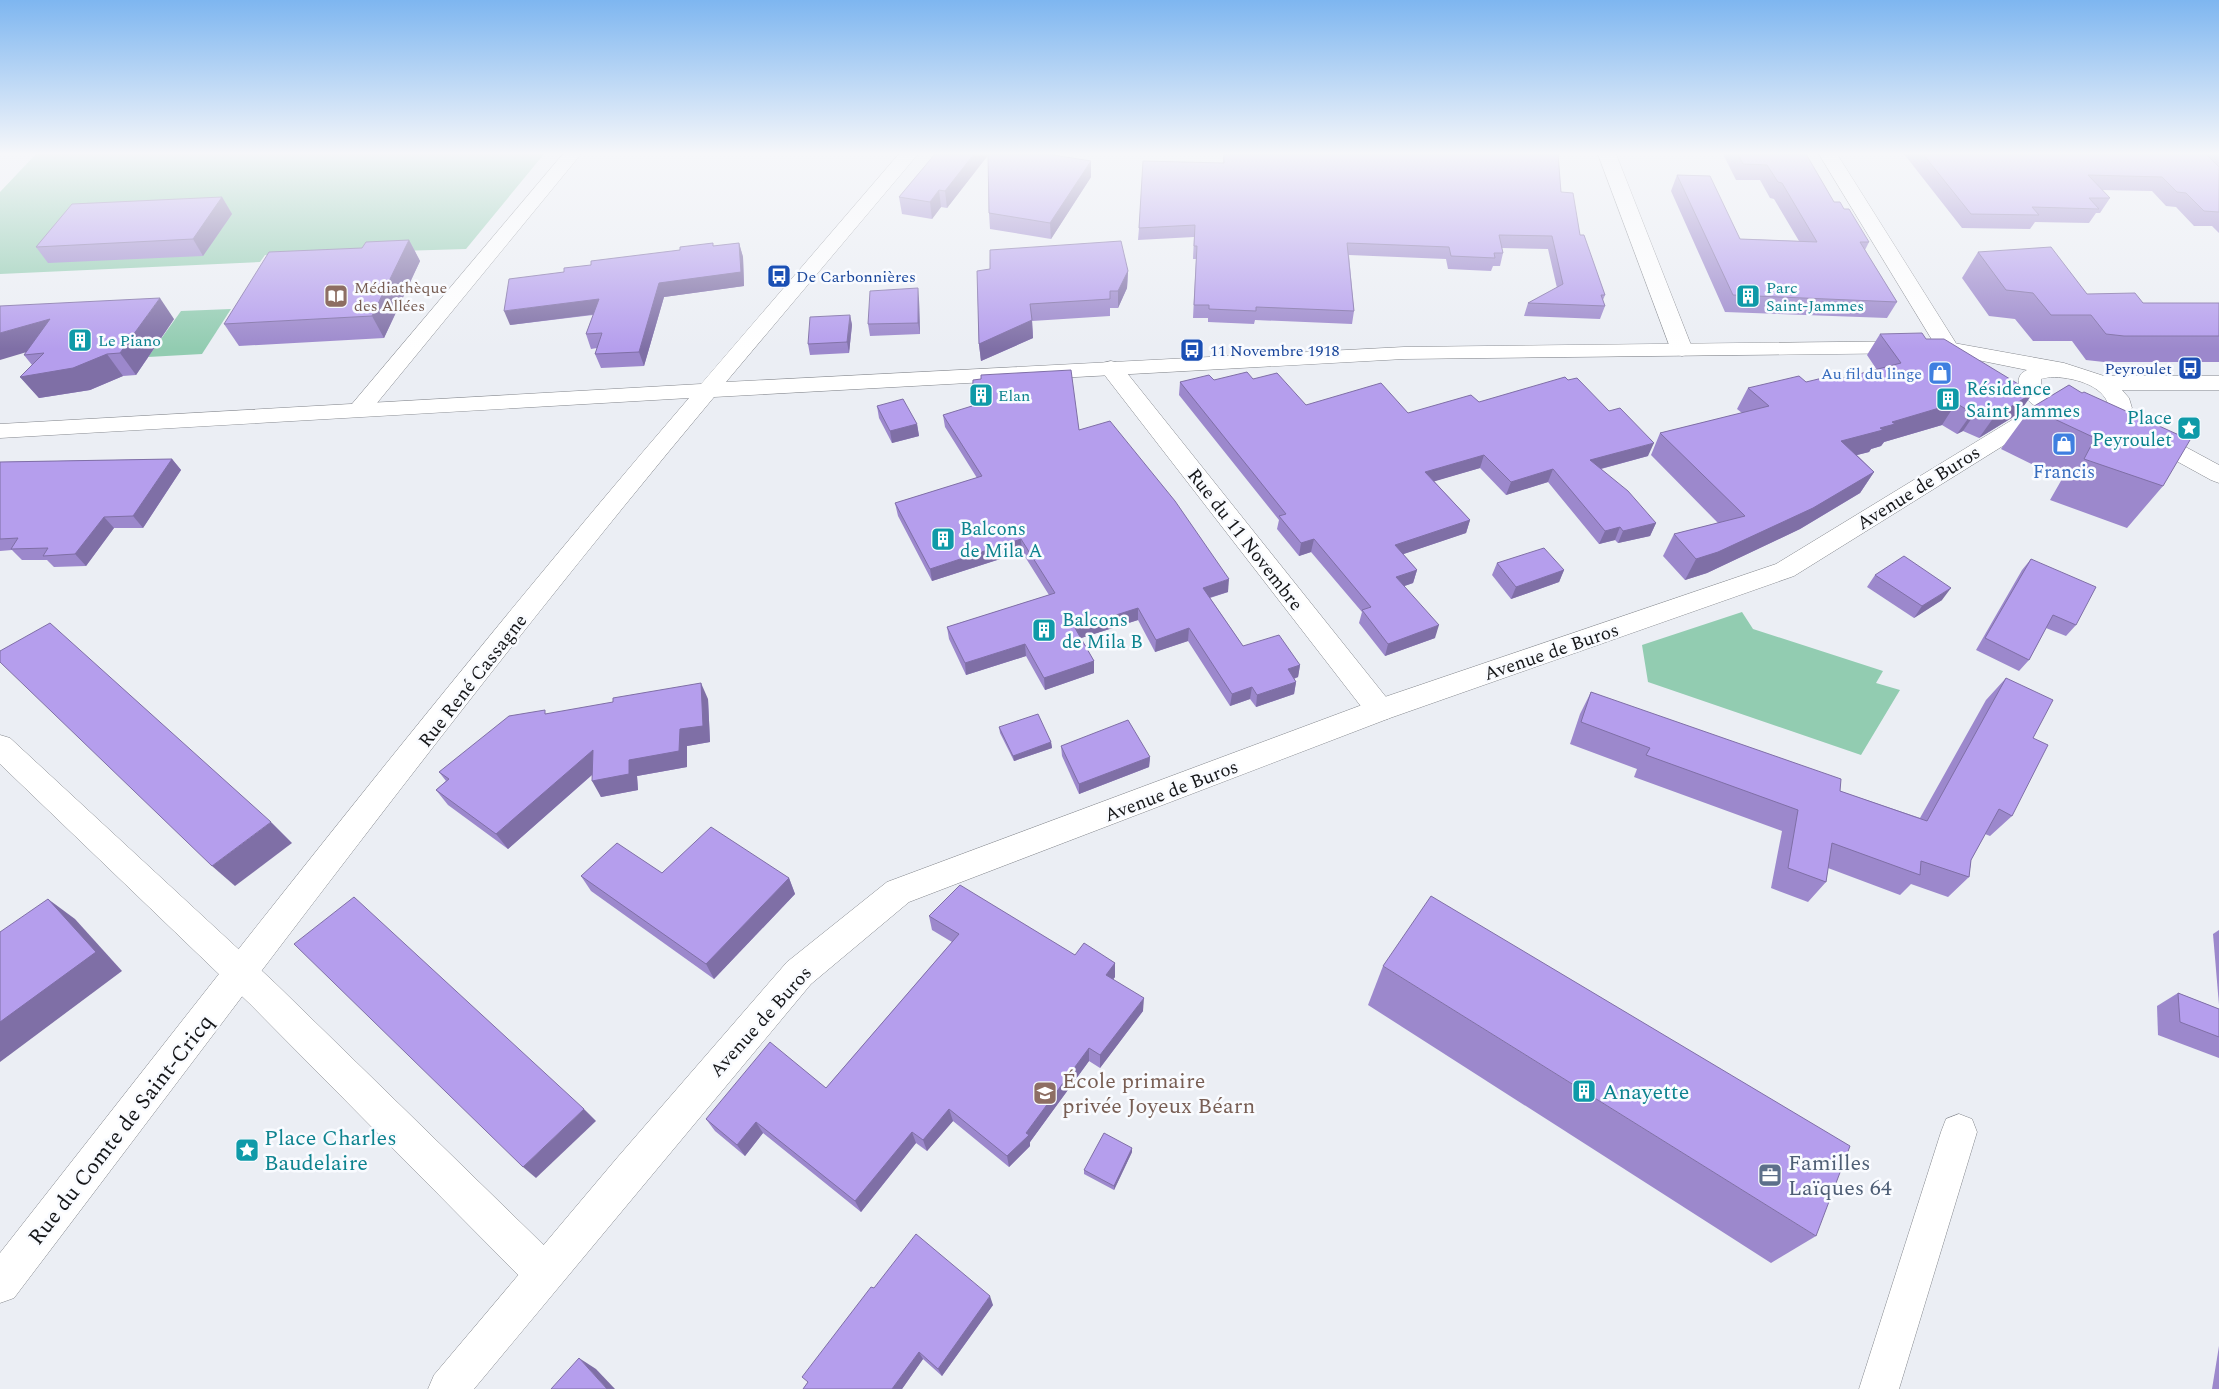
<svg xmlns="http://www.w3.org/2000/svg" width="2219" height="1389" viewBox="0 0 2219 1389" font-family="Spectral,serif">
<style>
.green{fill:#92ccb1}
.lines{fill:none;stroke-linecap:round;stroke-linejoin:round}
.minor-casing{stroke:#83868c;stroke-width:1}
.tertiary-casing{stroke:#83868c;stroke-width:1}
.minor{fill:#fff;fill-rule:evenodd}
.tertiary{fill:#fff;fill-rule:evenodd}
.wall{fill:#9c88cc}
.shaded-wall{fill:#7f6fa6}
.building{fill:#b59eed;stroke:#7f6fa6}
.labels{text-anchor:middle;stroke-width:5;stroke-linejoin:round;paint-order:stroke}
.far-transit-label{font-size:16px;fill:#164399;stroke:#f9fbff;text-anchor:start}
.far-education-label{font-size:16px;fill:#785e54;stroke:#f9fbff;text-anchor:start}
.far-culture-label{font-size:16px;fill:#0d838f;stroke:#f9fbff;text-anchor:start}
.far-shop-label{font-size:16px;fill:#366cbe;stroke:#f9fbff;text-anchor:end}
.culture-label{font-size:19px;fill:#0d838f;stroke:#f9fbff;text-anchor:start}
.shop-label{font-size:19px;fill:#366cbe;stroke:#f9fbff}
.street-label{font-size:19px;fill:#151618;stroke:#f9fbff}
.near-education-label{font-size:22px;fill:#785e54;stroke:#f9fbff;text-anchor:start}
.near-culture-label{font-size:22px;fill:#0d838f;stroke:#f9fbff;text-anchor:start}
.near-street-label{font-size:22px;fill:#151618;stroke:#f9fbff}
.near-service-label{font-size:22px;fill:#4e5e75;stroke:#f9fbff;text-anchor:start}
</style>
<rect width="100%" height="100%" fill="#ebeef4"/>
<g class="green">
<path d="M36 154H544L466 249 265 255 260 262 0 274V192Z"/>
<path d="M231 309 202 354 148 357 181 311Z"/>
<path d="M1742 612 1753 629 1883 671 1876 683 1900 690 1861 755 1648 682 1642 645Z"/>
</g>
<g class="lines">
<g class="minor-casing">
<g id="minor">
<path d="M563 154H581L368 414 360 416 352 414 349 409 352 404Z"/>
<path d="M1598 154H1616L1693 350 1689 354 1682 356 1675 354 1671 350Z"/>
<path d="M1819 154H1837L1959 348 1955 352 1948 354 1941 352 1937 348Z"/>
<path d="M1111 361 1119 363 1390 702 1394 710 1390 718 1380 721 1370 718 1103 373 1100 368 1103 363Z"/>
<path d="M2148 429 2156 431 2219 465V483L2211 480 2140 441 2137 436 2140 431Z"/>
<path d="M0 735 10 738 274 982 558 1259 563 1273 558 1287 544 1292 530 1287 250 1004 0 764Z"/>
<path d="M1959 1114 1972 1119 1977 1132 1899 1389H1859L1941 1132 1946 1119Z"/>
</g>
</g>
<g class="tertiary-casing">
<path id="tertiary" d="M899 154H918L726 382 1404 347 1919 341 1948 342 2064 363 2104 376H2219V390H2122L2129 398 2132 408C2114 434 2076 426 2051 416L1794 576 1390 718 909 902 811 984 474 1389H428L434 1375 617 1158 787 962 887 882 1370 702 1776 564 2035 406C2024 398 2009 378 2027 370L1948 354 1919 353 1404 359 714 397C470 689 244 995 14 1298L0 1303V1253C226 965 450 676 689 398L0 438V424L701 384ZM2051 377C2071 377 2104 384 2109 407 2094 421 2051 402 2041 388V379Z"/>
</g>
<use href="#minor" class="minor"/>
<use href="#tertiary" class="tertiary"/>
</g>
<g class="wall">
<path d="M935 154H1047L1091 161V177L1051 239 990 229 989 213 988 155 947 208 941 207 932 219 902 214 899 197Z"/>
<path d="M1223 154H1558L1561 192 1605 295 1603 300 1605 306 1600 319 1524 316 1528 303 1557 288 1548 249 1502 248 1503 253 1500 266H1493L1491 271 1448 269 1446 259 1349 255 1354 311 1352 324 1255 320 1254 324 1208 322V318H1193L1196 259H1193L1194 237 1138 240 1139 228 1223 163Z"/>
<path d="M1723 154H1806L1834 202 1844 209 1869 242 1865 250 1897 302 1887 318 1725 312 1671 191 1677 175 1740 239 1799 241 1774 199 1770 198 1760 180H1736Z"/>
<path d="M1904 154H2219V233L2212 226H2194L2176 207 2166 206 2152 191 2102 190 2110 198 2100 213H2096L2089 223 2035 222 2030 229 1962 228Z"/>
<path d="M222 197 232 214 203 256 48 263 36 247Z"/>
<path d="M409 240 420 261 384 338 239 346 224 324 362 248Z"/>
<path d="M739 243 743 257 744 286 664 297 644 366 601 368 595 354 597 348 591 349 586 334 593 315 510 325 591 265Z"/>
<path d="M1978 252 2087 294 2143 303H2219V362H2104L2086 360 2072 341H2033L2015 319 1989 316 1962 278Z"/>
<path d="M977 271H1128L1127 288 1118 308H1110V316L1032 321 1033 338 981 361 979 344Z"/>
<path d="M919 299 920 334 870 336 868 324Z"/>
<path d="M0 306 174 319 136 375 123 376 90 390 39 398 20 377 32 365 24 355 26 352Z"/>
<path d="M850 315 852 325 849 353 810 355 808 344Z"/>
<path d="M1880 334 1926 339 2033 393 2018 414 1979 438 1963 431 1957 434 1942 425 1884 442 1881 446 1871 449 1869 452 1857 455 1874 472 1860 493 1800 529 1707 573 1685 580 1663 556 1674 534 1718 523 1651 455 1660 433 1742 413 1737 409 1748 388 1836 380 1877 370 1867 355Z"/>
<path d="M1253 379 1306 405 1408 413 1479 402 1648 456 1601 469 1656 523 1650 536 1618 543 1615 540 1599 544 1548 482 1506 495 1480 468 1434 481 1470 520 1466 533 1403 554 1417 570 1413 583 1404 586 1435 638 1385 656 1359 623 1362 612 1311 552 1299 556 1277 529 1279 520 1179 395 1180 382Z"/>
<path d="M2069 385 2163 486 2127 528 2050 500 2062 479 2001 449 2031 408Z"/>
<path d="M877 406 917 424 919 436 892 443 879 418Z"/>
<path d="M943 415 1079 430 1228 592 1210 598 1243 646 1300 665 1298 677 1294 679 1296 682 1294 694 1256 707 1250 699 1230 706 1188 641 1155 652 1138 620 1081 638 1094 661V673L1045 690 1026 656 966 675 949 639 947 627 1049 595 1022 552 932 581 898 516 895 503 977 478 945 427Z"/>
<path d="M172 459 181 470 143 528H114L86 566 54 567 47 560H22L12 550 0 551V462Z"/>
<path d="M2031 559 2076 625 2066 636 2046 628 2029 660 2019 671 1976 650 2022 570Z"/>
<path d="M1497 563 1564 570 1559 582 1511 599 1492 575Z"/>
<path d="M1875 575 1942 600 1914 618 1867 587Z"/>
<path d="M2006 678 2033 738 2012 816 1990 836 1985 834 1971 860 1969 877 1948 897 1911 884 1900 895 1828 868 1826 882 1808 902 1771 888 1782 831 1634 777 1637 769 1570 744 1580 714 1591 692 1840 791 1920 818 1986 700Z"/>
<path d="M708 699 710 742 687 746V767L637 776 638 790 601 797 592 775 508 849 448 805 436 790 446 781 439 772 547 714Z"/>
<path d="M999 727 1051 742 1052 748 1014 761 1000 733Z"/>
<path d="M1061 746 1150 757 1149 767 1079 794 1062 756Z"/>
<path d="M662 873 789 878 795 894 714 979 591 891 581 876Z"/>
<path d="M929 916 1075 955 1115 963V977L1113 979 1143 1011 1100 1068 1089 1061 1030 1142V1146L1009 1167 953 1121 927 1151 916 1143 861 1212 763 1133 745 1156 715 1131 706 1119 826 1088 952 942 932 930Z"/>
<path d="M2219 930V1005L2213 934Z"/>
<path d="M1383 966 1816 1236 1771 1263 1368 1005Z"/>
<path d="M2178 993 2219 1009V1058L2158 1035 2157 1006Z"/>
<path d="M1132 1152 1114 1190 1084 1174V1170Z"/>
<path d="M874 1288 993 1305 942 1376 923 1359 902 1389H803Z"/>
<path d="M2219 1346V1389H2212Z"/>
</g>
<g class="shaded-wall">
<path d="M974 154H989L947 208 945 191Z"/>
<path d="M1091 161V177L1051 239 1050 223Z"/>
<path d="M939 190 941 207 932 219 930 202Z"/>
<path d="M222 197 232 214 203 256 193 239Z"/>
<path d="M409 240 420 261 384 338 372 316Z"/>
<path d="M739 243 743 257 744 286 664 297 644 366 639 352 659 283Z"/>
<path d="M1128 271 1127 288 1118 308V291Z"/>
<path d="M918 288 919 299 920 334 918 323Z"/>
<path d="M160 298 174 319 136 375 120 353Z"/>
<path d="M599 299 604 313 510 325 504 311Z"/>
<path d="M850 315 852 325 849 353 847 342Z"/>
<path d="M50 319 67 340 0 360V333Z"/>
<path d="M1032 320 1033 338 981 361 979 344Z"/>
<path d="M107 354 123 376 90 390 39 398 20 377Z"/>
<path d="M2033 393 2018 414 1979 438 1994 417Z"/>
<path d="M1956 403 1942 425 1884 442 1881 446 1871 449 1869 452 1829 462 1841 441 1880 428 1892 422Z"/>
<path d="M1978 409 1963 431 1957 434 1972 413Z"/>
<path d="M917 424 919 436 892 443 890 431Z"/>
<path d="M1654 443 1648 456 1585 473 1590 460Z"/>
<path d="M1484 455 1480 468 1422 485 1425 472Z"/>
<path d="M172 459 181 470 143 528 133 516Z"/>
<path d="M1553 469 1548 482 1506 495 1511 482Z"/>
<path d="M1874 472 1860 493 1800 529 1707 573 1685 580 1696 559Z"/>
<path d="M104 517 114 528 86 566 75 554Z"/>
<path d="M1470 520 1466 533 1392 558 1395 545Z"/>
<path d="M1656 523 1650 536 1618 543 1623 531Z"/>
<path d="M1620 527 1615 540 1599 544 1605 531Z"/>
<path d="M1021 539 1022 552 932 581 930 569Z"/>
<path d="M1314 539 1311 552 1299 556 1301 543Z"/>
<path d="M1417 570 1413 583 1393 590 1396 577Z"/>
<path d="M1564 570 1559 582 1511 599 1516 587Z"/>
<path d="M1229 579 1228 592 1202 600 1203 588Z"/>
<path d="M1951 588 1942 600 1914 618 1922 606Z"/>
<path d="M1138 608V620L1075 640V628Z"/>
<path d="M1439 625 1435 638 1385 656 1388 644Z"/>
<path d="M1189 628 1188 641 1155 652 1156 640Z"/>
<path d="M1025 644 1026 656 966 675 965 663Z"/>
<path d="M1094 661V673L1045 690 1044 678Z"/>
<path d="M1300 665 1298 677 1286 681 1288 669Z"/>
<path d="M1296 682 1294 694 1256 707 1257 695Z"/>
<path d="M701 683 708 699 710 742 687 746V767L637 776 638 790 601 797 592 781 629 760Z"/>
<path d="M1252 687 1250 699 1230 706 1232 694Z"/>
<path d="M1051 742 1052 748 1014 761 1013 756Z"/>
<path d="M593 750 602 766 508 849 496 834Z"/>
<path d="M1150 757 1149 767 1079 794V784Z"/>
<path d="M271 822 292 843 235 886 212 866Z"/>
<path d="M789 878 795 894 714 979 706 964Z"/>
<path d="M48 899 75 919 122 971 0 1062V1022Z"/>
<path d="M1115 963V977L1106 989V975Z"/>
<path d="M1144 998 1143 1011 1100 1068V1055Z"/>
<path d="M1089 1048V1061L1030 1142V1146L1009 1167 1007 1156 1026 1133Z"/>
<path d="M584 1109 596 1121 536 1178 523 1167Z"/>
<path d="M949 1109 953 1121 927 1151 923 1140Z"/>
<path d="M756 1122 763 1133 745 1156 737 1145Z"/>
<path d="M912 1132 916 1143 861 1212 855 1201Z"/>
<path d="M1132 1148V1152L1114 1190V1186Z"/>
<path d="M990 1296 993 1305 942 1376 938 1369Z"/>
<path d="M919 1352 923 1359 902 1389H892Z"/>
<path d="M579 1358 596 1369 615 1389H607Z"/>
</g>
<g class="building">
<path d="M935 154H974L945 191 939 190 930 202 899 197Z"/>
<path d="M988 154H1047L1091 161 1050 223 989 213Z"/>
<path d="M1224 154H1558L1561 192 1573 193 1580 235H1584L1605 295H1601L1605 306 1528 303 1563 284 1552 236 1499 235 1503 253H1494L1495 258 1451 256 1449 247 1347 243 1354 311 1256 307V311L1209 309V305H1194L1197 246H1194L1195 225 1139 228 1143 161 1224 163Z"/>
<path d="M1738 154H1806L1834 202H1840L1844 209H1849L1869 242H1860L1897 302 1733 295 1677 175 1710 176 1740 239 1817 242 1782 183 1778 182 1767 165 1743 164Z"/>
<path d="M1923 154H2206L2219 167V212L2204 211 2186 193 2177 192 2162 177 2088 175 2110 198H2089L2099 209 2032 207 2039 215 1971 214Z"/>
<path d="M222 197 193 239 36 247 72 204Z"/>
<path d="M409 240 372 316 224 324 269 252 362 248 366 242Z"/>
<path d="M1121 241 1128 271 1118 291H1110V299L1030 304 1032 320 979 344 977 271 990 269V250Z"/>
<path d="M713 243V246L739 243 741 272 659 283 639 352 595 354 602 333 586 334 599 299 504 311 509 279 564 272V268L591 265V261L680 250V247Z"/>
<path d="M2051 247 2087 294 2135 293 2143 303H2219V336H2124L2106 334 2091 315H2051L2033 293 2006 290 1978 252Z"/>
<path d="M918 288V323L868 324 870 291Z"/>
<path d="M160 298 120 353 107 354 73 368 20 377 44 353 24 355 50 319 0 333V306Z"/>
<path d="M850 315 847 342 808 344 810 317Z"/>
<path d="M1922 333 1926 339H1944L2033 393 1994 417 1978 409 1972 413 1956 403 1892 422 1895 424 1880 428 1883 430 1841 441 1874 472 1813 508 1718 552 1696 559 1674 534 1745 516 1660 433 1769 406 1748 388 1799 376 1806 382 1831 376 1836 380 1901 363 1880 334Z"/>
<path d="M1071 370 1079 430 1110 421 1175 501 1229 579 1203 588 1243 646 1279 635 1300 665 1288 669 1296 682 1257 695 1252 687 1232 694 1189 628 1156 640 1138 608 1075 628 1094 661 1044 678 1025 644 965 663 947 627 1055 593 1021 539 930 569 895 503 982 476 943 415 972 406 973 380 981 379V375Z"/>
<path d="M1247 372 1253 379 1277 373 1306 405 1381 383 1408 413 1471 395 1479 402 1565 377 1568 380 1577 378 1609 411 1620 408 1654 443 1590 460 1628 491 1656 523 1623 531 1620 527 1605 531 1553 469 1511 482 1484 455 1425 472 1470 520 1395 545 1417 570 1396 577 1439 625 1388 644 1362 610 1371 607 1314 539 1301 543 1279 516 1286 514 1180 382 1209 375 1214 380Z"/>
<path d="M2069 385 2082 393 2084 392 2190 440 2163 486 2084 459 2095 438 2031 408Z"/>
<path d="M903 399 917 424 890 431 877 406Z"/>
<path d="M172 459 133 516 104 517 75 554 43 556 48 548 11 549 18 538 0 539V462Z"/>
<path d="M1544 548 1564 570 1516 587 1497 563Z"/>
<path d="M1904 556 1951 588 1922 606 1875 575Z"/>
<path d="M2031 559 2096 587 2076 625 2053 615 2029 660 1985 638Z"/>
<path d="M50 623 271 822 212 866 0 662V651Z"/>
<path d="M2006 678 2053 700 2033 738 2048 745 2012 816 1999 809 1971 860 1969 877 1921 861 1920 875 1832 843 1826 882 1788 868 1798 810 1646 755 1650 748 1581 722 1591 692 1841 779 1840 791 1927 821Z"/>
<path d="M701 683 703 726 680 729 679 751 629 760V774L592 781 593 750 496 834 436 790 449 779 439 772 509 716 545 710V714L613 702V698Z"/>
<path d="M1038 714 1051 742 1013 756 999 727Z"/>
<path d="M1128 720 1150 757 1079 784 1061 746Z"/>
<path d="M711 827 789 878 706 964 581 876 617 843 662 873Z"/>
<path d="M960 885 1075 955 1084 943 1115 963 1106 975 1144 998 1100 1055 1089 1048 1026 1133 1029 1135 1007 1156 949 1109 923 1140 912 1132 855 1201 756 1122 737 1145 706 1119 770 1042 826 1088 959 934 929 916Z"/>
<path d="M1431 896 1850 1146 1816 1236 1383 966Z"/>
<path d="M354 897 584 1109 523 1167 294 944Z"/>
<path d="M48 899 96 952 0 1022V932Z"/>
<path d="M2178 993 2219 1009V1037L2180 1022Z"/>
<path d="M1104 1133 1132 1148 1114 1186 1084 1170Z"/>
<path d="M916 1234 990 1296 938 1369 919 1352 892 1389H803L808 1382 802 1377 871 1287 874 1288Z"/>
<path d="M579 1358 607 1389H551Z"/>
</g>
<linearGradient id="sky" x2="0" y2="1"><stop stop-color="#7eb6f0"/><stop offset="0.44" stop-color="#f6f7fa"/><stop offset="1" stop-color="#f6f7fa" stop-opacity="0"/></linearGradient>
<rect width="2219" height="349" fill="url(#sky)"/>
<defs>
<g id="bus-square" transform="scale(1.25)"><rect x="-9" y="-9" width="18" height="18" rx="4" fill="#1a4fb4" stroke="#f9fbff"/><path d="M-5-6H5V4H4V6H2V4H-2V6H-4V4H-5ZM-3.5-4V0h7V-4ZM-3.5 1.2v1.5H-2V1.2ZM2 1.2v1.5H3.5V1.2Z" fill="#fff"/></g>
<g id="library-square" transform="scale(1.25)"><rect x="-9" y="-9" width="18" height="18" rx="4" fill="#8d6e63" stroke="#f9fbff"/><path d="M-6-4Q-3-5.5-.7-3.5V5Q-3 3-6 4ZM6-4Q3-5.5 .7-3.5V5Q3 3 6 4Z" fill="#fff"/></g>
<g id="building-square" transform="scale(1.25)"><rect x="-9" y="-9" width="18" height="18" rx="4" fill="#0f9aa8" stroke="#f9fbff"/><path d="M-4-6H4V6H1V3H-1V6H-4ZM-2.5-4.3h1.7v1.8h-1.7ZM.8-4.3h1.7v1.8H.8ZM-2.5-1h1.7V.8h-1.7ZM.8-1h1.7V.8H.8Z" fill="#fff"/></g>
<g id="shop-square" transform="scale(1.25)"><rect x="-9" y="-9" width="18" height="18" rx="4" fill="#3f7fe0" stroke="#f9fbff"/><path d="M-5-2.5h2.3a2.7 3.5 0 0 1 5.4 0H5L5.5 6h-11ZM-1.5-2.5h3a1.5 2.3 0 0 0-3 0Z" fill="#fff"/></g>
<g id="sight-square" transform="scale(1.25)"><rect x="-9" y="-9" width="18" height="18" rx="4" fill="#0f9aa8" stroke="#f9fbff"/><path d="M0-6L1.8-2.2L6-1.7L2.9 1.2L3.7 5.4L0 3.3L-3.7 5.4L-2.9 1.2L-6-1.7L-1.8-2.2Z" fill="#fff"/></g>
<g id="school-square" transform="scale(1.25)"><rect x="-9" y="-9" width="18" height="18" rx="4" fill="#8d6e63" stroke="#f9fbff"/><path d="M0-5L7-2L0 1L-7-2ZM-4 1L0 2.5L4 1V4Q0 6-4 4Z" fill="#fff"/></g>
<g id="office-square" transform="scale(1.25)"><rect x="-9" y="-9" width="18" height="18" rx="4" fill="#5c6f8a" stroke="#f9fbff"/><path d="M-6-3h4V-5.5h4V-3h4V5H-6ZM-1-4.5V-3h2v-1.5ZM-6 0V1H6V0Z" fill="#fff"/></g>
</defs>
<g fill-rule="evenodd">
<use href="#bus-square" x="779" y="276"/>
<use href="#library-square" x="336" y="296"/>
<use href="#building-square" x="1748" y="296"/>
<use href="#building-square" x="80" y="340"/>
<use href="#bus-square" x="1192" y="350"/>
<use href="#bus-square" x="2190" y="368"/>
<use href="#shop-square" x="1940" y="373"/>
<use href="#building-square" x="981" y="395"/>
<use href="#building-square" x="1948" y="399"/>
<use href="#sight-square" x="2189" y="428"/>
<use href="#shop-square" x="2064" y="444"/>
<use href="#building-square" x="943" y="539"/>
<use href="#building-square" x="1044" y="630"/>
<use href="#building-square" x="1584" y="1091"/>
<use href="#school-square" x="1045" y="1093"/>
<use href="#sight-square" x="247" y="1150"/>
<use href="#office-square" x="1770" y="1175"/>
</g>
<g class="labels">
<g class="far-transit-label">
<text x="796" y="282">De Carbonnières</text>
<text x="1210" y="356">11 Novembre 1918</text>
<text x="2172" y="374" text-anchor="end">Peyroulet</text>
</g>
<g class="far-education-label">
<text x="354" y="293">Médiathèque<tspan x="354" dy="18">des Allées</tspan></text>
</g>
<g class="far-culture-label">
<text x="1766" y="293">Parc<tspan x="1766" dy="18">Saint-Jammes</tspan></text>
<text x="98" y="346">Le Piano</text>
<text x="998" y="401">Elan</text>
</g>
<g class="far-shop-label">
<text x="1922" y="379">Au fil du linge</text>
</g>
<g class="culture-label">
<text x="1966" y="395">Résidence<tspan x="1966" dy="22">Saint Jammes</tspan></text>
<text x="2172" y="424" text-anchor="end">Place<tspan x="2172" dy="22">Peyroulet</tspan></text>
<text x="960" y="535">Balcons<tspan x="960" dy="22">de Mila A</tspan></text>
<text x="1062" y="626">Balcons<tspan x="1062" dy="22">de Mila B</tspan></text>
</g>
<g class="shop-label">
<text x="2064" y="478">Francis</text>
</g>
<g class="street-label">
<text transform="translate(1918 487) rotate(-32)" y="7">Avenue de Buros</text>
<text transform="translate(1246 539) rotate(52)" y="7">Rue du 11 Novembre</text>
<text transform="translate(1551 651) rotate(-19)" y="7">Avenue de Buros</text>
<text transform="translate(472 680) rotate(-52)" y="7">Rue René Cassagne</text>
<text transform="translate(1171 790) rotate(-21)" y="7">Avenue de Buros</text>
<text transform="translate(760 1021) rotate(-48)" y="7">Avenue de Buros</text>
</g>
<g class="near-education-label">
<text x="1062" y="1088">École primaire<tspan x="1062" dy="25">privée Joyeux Béarn</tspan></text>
</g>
<g class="near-culture-label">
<text x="1602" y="1099">Anayette</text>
<text x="264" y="1145">Place Charles<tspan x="264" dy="25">Baudelaire</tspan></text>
</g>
<g class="near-street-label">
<text transform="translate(120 1129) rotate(-52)" y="8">Rue du Comte de Saint-Cricq</text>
</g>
<g class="near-service-label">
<text x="1788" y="1170">Familles<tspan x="1788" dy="25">Laïques 64</tspan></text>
</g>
</g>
</svg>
